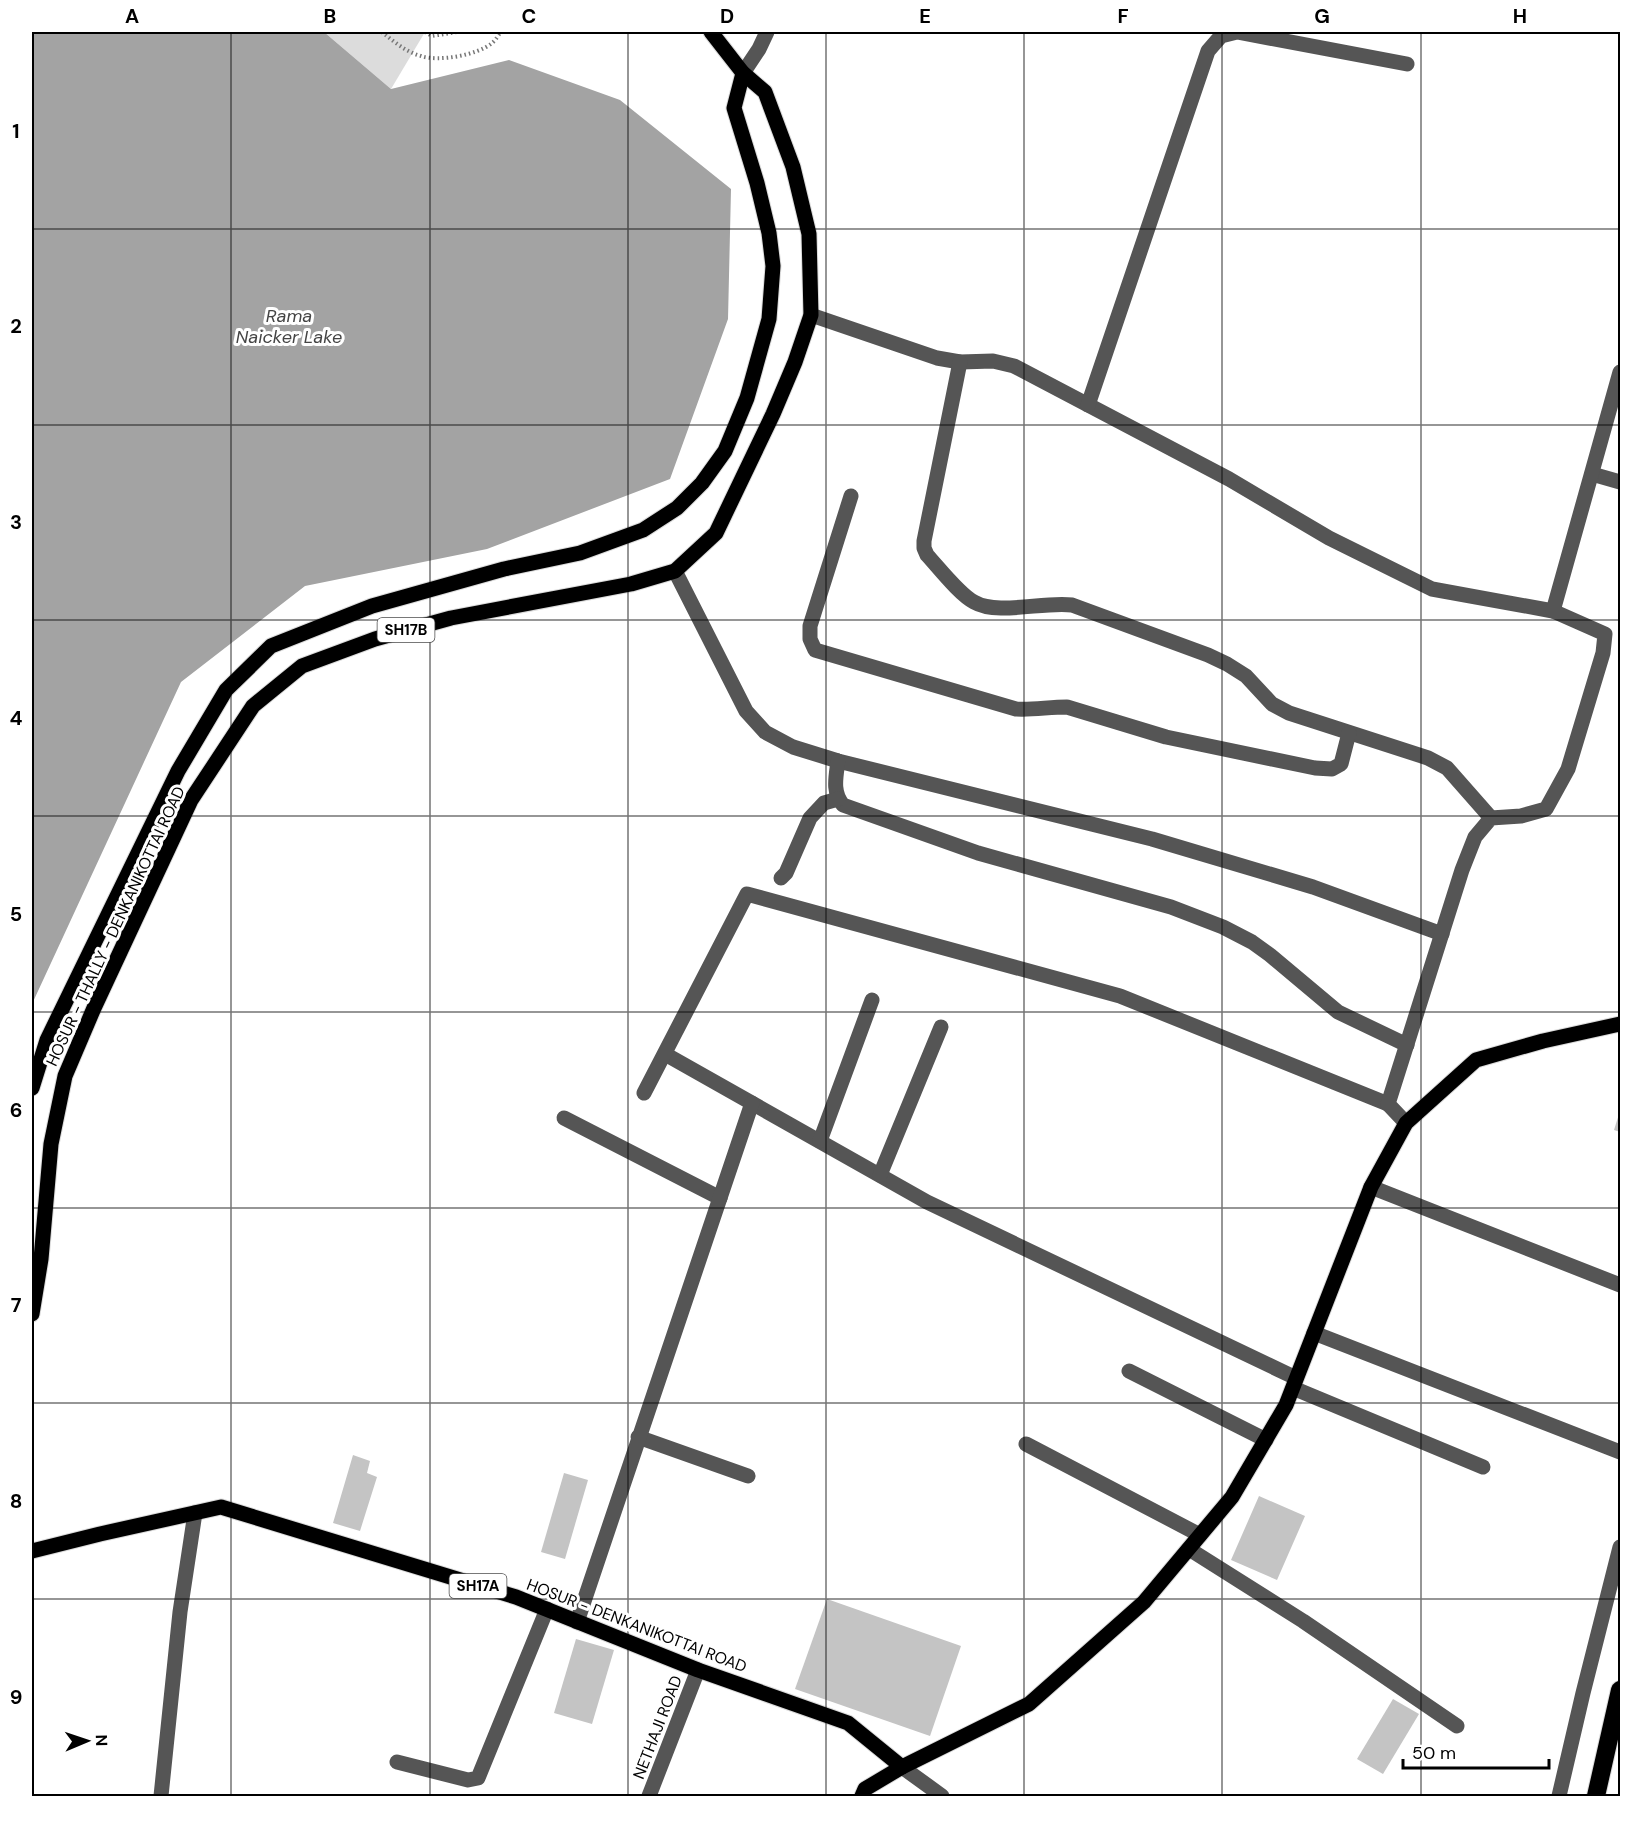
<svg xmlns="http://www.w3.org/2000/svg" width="1652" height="1828" viewBox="0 0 1652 1828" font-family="'DM Sans',sans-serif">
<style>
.green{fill:#dcdcdc}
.water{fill:#a3a3a3}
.building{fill:#c4c4c4}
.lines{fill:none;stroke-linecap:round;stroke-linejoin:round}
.major-casing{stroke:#dbdbdb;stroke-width:17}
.highway-casing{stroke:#dbdbdb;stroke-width:20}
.path{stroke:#777;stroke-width:4;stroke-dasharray:1.5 3;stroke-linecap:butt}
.minor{stroke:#555;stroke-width:15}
.major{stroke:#000;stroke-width:15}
.highway{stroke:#000;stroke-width:18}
.grid{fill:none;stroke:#000;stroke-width:1.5;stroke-opacity:0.55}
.labels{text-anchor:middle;stroke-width:6;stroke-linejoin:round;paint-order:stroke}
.shield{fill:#fff;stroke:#4c4c4c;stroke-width:1.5}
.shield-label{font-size:15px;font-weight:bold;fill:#000}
.street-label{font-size:16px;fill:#000;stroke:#fff}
.water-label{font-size:18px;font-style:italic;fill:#444;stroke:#fff}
.neatline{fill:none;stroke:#000;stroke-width:2}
.grid-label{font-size:20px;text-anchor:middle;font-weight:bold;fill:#000}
</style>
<rect width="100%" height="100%" fill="#fff"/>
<path class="green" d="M324 32H425L391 89Z"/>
<path class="water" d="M32 32H324L391 89 509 60 620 100 731 189 728 319 670 479 487 549 305 586 181 682 32 1004Z"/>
<g class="building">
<path d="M1620 1111V1132L1614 1130Z"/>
<path d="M353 1455 370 1461 367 1473 377 1477 360 1531 333 1523Z"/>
<path d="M564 1473 588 1480 565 1559 541 1552Z"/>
<path d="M1259 1496 1305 1516 1277 1580 1231 1560Z"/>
<path d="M827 1599 961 1646 930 1736 795 1689Z"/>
<path d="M576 1639 614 1650 592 1724 554 1713Z"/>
<path d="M1393 1699 1419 1714 1383 1774 1357 1759Z"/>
</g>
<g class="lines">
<g class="major-casing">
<g id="major">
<path d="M32 1088 47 1040 178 771 226 690 271 646 372 606 504 569 580 553 643 530 677 508 702 483 725 451 747 398 769 319 773 266 769 233 757 183 734 108 743 73"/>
<path d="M32 1314 41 1259 51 1144 65 1076 94 1008 191 800 253 706 302 666 375 639 451 618 631 584 675 571 716 533 773 414 795 362 811 315 809 234 793 167 765 92 743 73 711 32"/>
<path d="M32 1551 100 1534 221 1507 516 1597 698 1670 848 1723 902 1767"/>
<path d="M862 1796 865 1789 902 1767 1029 1704 1144 1602 1232 1497 1286 1405 1371 1187 1406 1123 1476 1060 1543 1041 1620 1024"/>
</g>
</g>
<g class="highway-casing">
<path id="highway" d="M1596 1796 1620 1690"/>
</g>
<g class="path">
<path d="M382 32C393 41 406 52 421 56 439 62 478 55 492 43 496 40 498 35 501 32"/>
<path d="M425 32 432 36 457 32"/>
</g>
<g class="minor">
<path d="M743 73 759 49 767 32"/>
<path d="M811 315 937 358 960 362 993 361 1014 366 1229 479 1329 538 1432 589 1553 611"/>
<path d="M960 362 924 541V548L927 555C939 568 960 595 974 602 998 616 1044 601 1072 605L1208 655 1227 664 1246 676 1272 704 1289 713 1428 758 1447 768 1491 818"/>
<path d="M1088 405 1208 51 1221 36 1237 32 1407 64"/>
<path d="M1592 474 1620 482"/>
<path d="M851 496 810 626V639L815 650 1016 709C1033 710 1049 707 1067 707L1166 737 1315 768 1332 769 1341 764 1349 733"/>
<path d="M675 571 746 711 765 732 793 747 838 761 1152 839 1313 887 1442 934"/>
<path d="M838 761C836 777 832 792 843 805L978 853 1171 907 1223 927 1252 942 1270 955 1338 1012 1407 1045"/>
<path d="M781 878 786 873 810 818 824 803 838 799"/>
<path d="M665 1054 927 1202 1296 1378"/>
<path d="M644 1093 747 894 1120 996 1388 1104"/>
<path d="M564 1118 720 1198"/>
<path d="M1406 1123 1388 1104 1462 870 1475 837 1491 818 1521 816 1546 809 1568 769 1603 653 1605 634 1553 611 1620 372"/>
<path d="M820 1141 872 1000"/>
<path d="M880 1175 941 1027"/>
<path d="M1371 1187 1620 1285"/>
<path d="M1314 1333 1620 1452"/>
<path d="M1129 1371 1266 1440"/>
<path d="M1293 1388 1483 1467"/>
<path d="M638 1437 748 1476"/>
<path d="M1026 1444 1200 1535"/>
<path d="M1189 1549 1303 1621 1457 1726"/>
<path d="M577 1622 752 1103"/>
<path d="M397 1762 468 1780 478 1778 547 1609"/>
<path d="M902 1767 942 1796"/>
<path d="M161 1796 180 1612 195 1513"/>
<path d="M649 1796 698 1670"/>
<path d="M1559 1796 1583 1693 1620 1547"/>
</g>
<use href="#major" class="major"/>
<use href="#highway" class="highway"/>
</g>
<path class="grid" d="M231 32V1796M430 32V1796M628 32V1796M826 32V1796M1024 32V1796M1222 32V1796M1421 32V1796M32 229H1620M32 425H1620M32 620H1620M32 816H1620M32 1012H1620M32 1208H1620M32 1403H1620M32 1599H1620"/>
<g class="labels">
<g class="shield">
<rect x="377.5" y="618" width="57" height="24" rx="4.5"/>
<rect x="449.5" y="1574" width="57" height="24" rx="4.5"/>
</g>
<g class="shield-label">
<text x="406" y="635">SH17B</text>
<text x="478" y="1591">SH17A</text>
</g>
<g class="street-label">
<text transform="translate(115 926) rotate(-65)" y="6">HOSUR - THALLY - DENKANIKOTTAI ROAD</text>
<text transform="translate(637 1625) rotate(21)" y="6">HOSUR - DENKANIKOTTAI ROAD</text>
<text transform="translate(657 1727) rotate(-69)" y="6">NETHAJI ROAD</text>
</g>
<g class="water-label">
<text x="289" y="322">Rama<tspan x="289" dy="21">Naicker Lake</tspan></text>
</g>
</g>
<rect width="1652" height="1828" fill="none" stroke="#ffffff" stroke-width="66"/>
<g transform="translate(87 1741) rotate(88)" stroke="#ffffff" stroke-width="4.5" paint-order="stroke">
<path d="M0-4.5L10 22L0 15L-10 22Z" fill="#000000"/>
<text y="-9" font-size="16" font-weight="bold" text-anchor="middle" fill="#000000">N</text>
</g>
<path d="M1403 1759v9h146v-9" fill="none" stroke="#000000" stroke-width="3"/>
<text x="1412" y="1759" font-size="18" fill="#000000" stroke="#ffffff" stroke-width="4.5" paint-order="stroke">50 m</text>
<rect x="33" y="33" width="1586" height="1762" class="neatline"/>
<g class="grid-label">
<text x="132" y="23">A</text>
<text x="330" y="23">B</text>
<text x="529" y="23">C</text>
<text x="727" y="23">D</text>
<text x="925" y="23">E</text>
<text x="1123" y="23">F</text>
<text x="1322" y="23">G</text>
<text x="1520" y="23">H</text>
<text x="16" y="138">1</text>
<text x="16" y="333">2</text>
<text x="16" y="529">3</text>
<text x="16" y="725">4</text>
<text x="16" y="921">5</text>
<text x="16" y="1117">6</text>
<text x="16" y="1312">7</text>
<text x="16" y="1508">8</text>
<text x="16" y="1704">9</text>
</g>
</svg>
